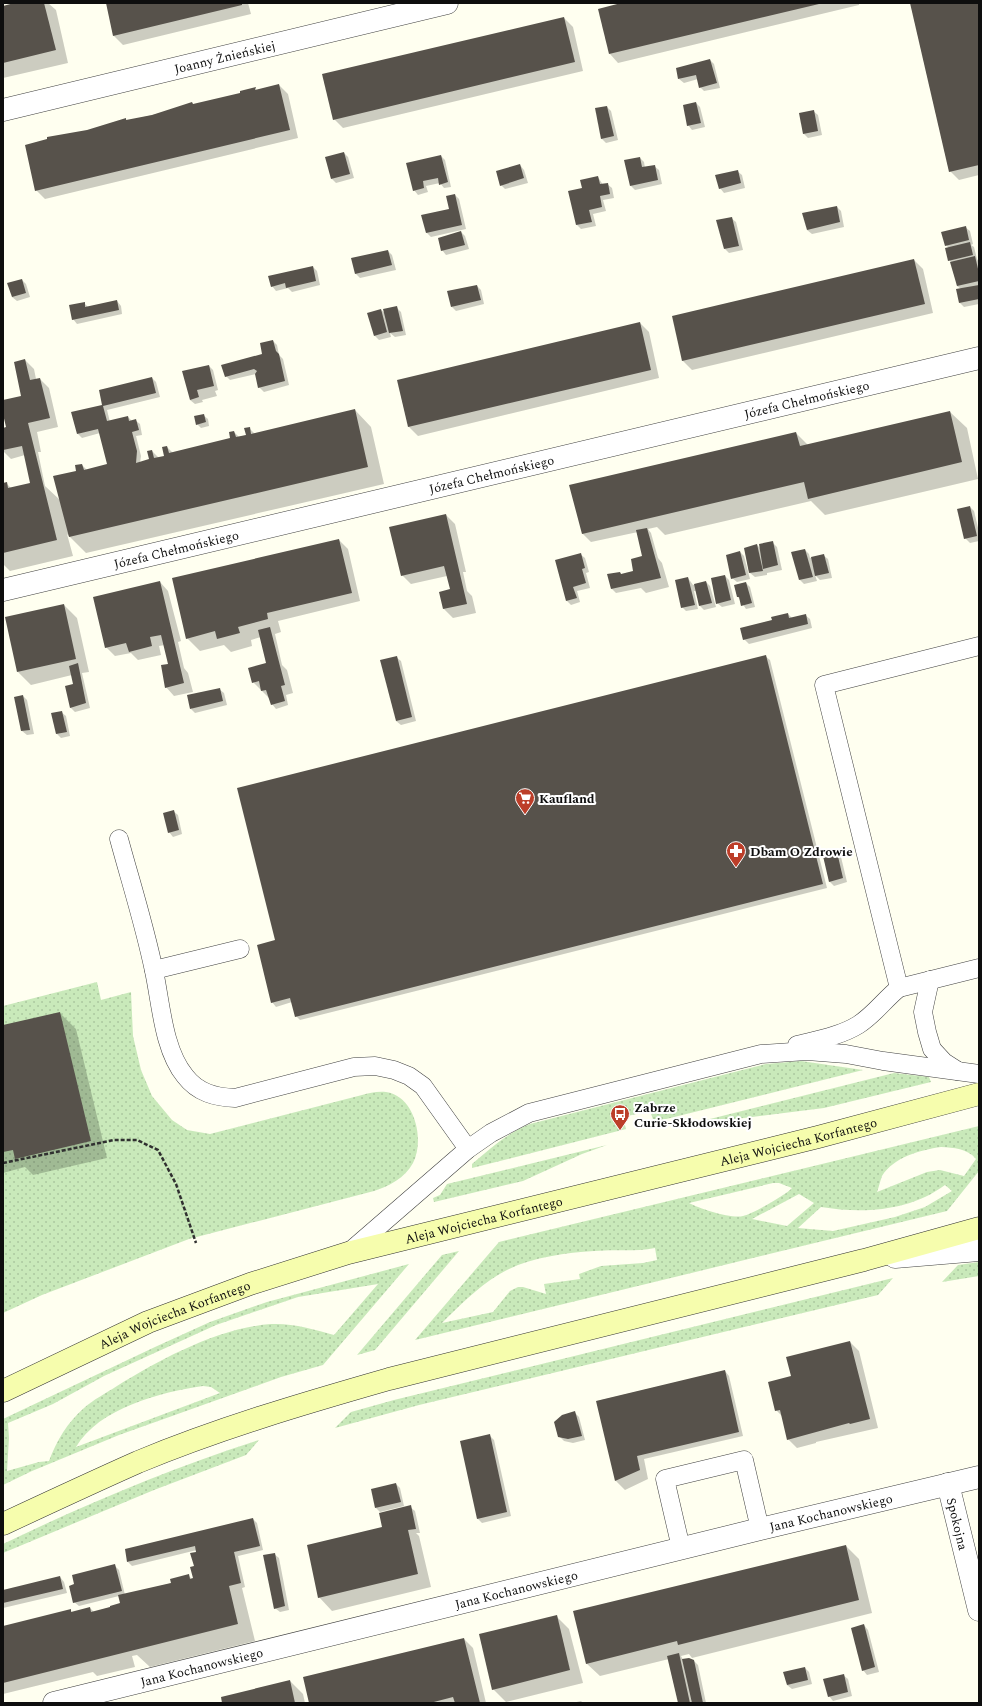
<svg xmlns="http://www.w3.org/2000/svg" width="982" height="1706" viewBox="0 0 982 1706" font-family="Spectral,serif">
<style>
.grass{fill:url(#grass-dots);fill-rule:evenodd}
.shadow{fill:#0003}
.building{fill:#57524b}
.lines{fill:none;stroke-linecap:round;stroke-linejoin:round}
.service-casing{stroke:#414141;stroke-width:19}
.minor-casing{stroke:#414141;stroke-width:23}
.secondary-casing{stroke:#303030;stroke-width:23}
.path{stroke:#303030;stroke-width:2.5;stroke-dasharray:4 2;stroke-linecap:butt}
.service{stroke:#fff;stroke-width:18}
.minor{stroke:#fff;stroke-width:22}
.secondary{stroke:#f6fdad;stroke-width:22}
.labels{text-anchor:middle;stroke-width:4;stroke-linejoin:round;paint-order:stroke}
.street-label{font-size:13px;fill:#0e0e0e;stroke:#fff}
.poi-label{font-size:13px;font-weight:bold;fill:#0e0e0e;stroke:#fff;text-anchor:start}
</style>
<defs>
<pattern id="grass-dots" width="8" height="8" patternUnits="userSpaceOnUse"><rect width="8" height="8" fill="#c9e9ba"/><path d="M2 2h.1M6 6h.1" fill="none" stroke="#abc79f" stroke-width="1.8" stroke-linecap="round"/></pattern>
</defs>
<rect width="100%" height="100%" fill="#fffff0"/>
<g class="grass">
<path d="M97 982 101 1000 131 992 133 1036 141 1070 152 1096 172 1120 187 1130 210 1134 362 1095C369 1093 378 1091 386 1092 415 1096 425 1140 413 1163 405 1178 389 1186 374 1191L189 1239 42 1295 3 1313V1006Z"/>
<path d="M801 1061 863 1070 654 1122 650 1111 623 1117 626 1129 472 1168V1164C490 1149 507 1133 530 1124L766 1064Z"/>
<path d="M894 1073 929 1077 931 1082 824 1108 686 1125Z"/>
<path d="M979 1126V1171L947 1211 415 1340 499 1242ZM941 1147C954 1148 967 1148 976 1159L964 1176 940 1170 927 1172 877 1192C879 1187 880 1181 882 1176 894 1157 920 1150 941 1147ZM773 1183H779L792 1188C786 1195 752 1214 743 1216 732 1219 700 1209 689 1203ZM945 1185 952 1191 925 1207 895 1217 833 1231 798 1228 821 1207C864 1214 910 1211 945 1185ZM799 1194 814 1203 787 1226 752 1219ZM655 1248 657 1260 643 1263 601 1266 579 1274 580 1279 544 1284 546 1294 523 1287H518L510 1291 493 1312 442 1323C459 1306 477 1288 498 1275 525 1258 563 1253 594 1251 615 1249 635 1252 655 1248Z"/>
<path d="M607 1145 582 1154 523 1181 434 1202 433 1198 440 1195 447 1184Z"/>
<path d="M459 1251 375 1350 357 1355 442 1255Z"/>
<path d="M979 1262V1276L942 1282 958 1265Z"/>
<path d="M409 1264 323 1365 281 1377 119 1435 32 1471 3 1485V1419L155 1347 210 1322 267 1302ZM378 1284 334 1335C313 1329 293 1323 271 1324 218 1328 161 1359 117 1386 106 1393 93 1400 84 1408 67 1423 57 1440 49 1461L39 1462 7 1471 9 1438 8 1423 53 1404 104 1376 216 1325 298 1297ZM203 1386 211 1387 220 1393 76 1447C99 1408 161 1392 203 1386Z"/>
<path d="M893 1278 878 1295 419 1405 335 1428 351 1412 394 1400Z"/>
<path d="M259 1440 246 1455 154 1490 3 1553V1544C86 1504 171 1468 259 1440Z"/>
</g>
<g class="shadow">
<path d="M18 3H48L56 10 68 63 3 78V7Z"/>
<path d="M107 3H248L251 14 123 45 114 36Z"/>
<path d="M625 3H859V5L618 63 610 54Z"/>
<path d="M911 3H979V175L959 180 950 171Z"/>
<path d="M564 18 573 27 583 71 343 128 334 119Z"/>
<path d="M710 60 714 64 720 88 704 91 700 87 698 79 684 83 679 79Z"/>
<path d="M279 85 288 94 298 138 45 199 36 190 87 131 126 119 127 121 194 105 240 94 255 89 257 90Z"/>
<path d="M696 103 700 107 705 127 692 130 688 125Z"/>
<path d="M607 107 611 111 618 140 606 143 602 139Z"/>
<path d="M813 111 818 115 822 135 808 138 804 134Z"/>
<path d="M344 153 348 157 354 178 336 183 332 179Z"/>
<path d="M441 156 445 160 451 187 444 188 440 183 426 186 428 192 418 195 414 190Z"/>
<path d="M640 158 644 162 645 168 654 166 659 170 662 184 635 190 631 186Z"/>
<path d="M520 165 524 170 528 183 505 189 501 185Z"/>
<path d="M737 171 742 175 745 188 724 193 720 188Z"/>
<path d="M598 177 603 185 607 184 612 188 614 198 603 200 606 211 593 214 596 226 581 229 577 225 584 189Z"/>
<path d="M455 195 459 199 466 229 431 237 426 232 450 210Z"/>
<path d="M837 207 841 211 844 227 812 234 807 230Z"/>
<path d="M731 218 736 222 743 250 729 253 725 249Z"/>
<path d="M965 227 970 231 973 244 971 245 974 247 977 259 979 262V304L964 307 960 303 957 290 961 289 957 286 952 263 949 260V248L946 245Z"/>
<path d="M461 232 465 236 469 249 446 255 442 250Z"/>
<path d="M388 251 392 255 396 270 360 278 356 274 352 259Z"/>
<path d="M914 260 923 269 933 313 692 370 683 361 673 317Z"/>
<path d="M313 267 317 271 320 285 292 292 288 288 276 291 272 286Z"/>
<path d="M22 280 26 284 30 297 17 301 12 297Z"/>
<path d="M477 286 481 290 484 304 456 311 452 307Z"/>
<path d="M117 301 121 306 122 314 77 324 73 319 84 303 88 307Z"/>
<path d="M396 307 401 312 406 335 395 337 390 333 391 337 379 340 375 336 381 310 386 314Z"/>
<path d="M640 323 649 332 659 378 418 436 409 427 398 381Z"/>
<path d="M273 341 277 345 279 355 283 359 289 385 264 392 259 387 256 374 230 380 226 376 264 355Z"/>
<path d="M25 360 34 369 36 379H40L49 388 58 427 37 432 41 452H38L45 486 60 500 82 465 87 470 108 465 100 433 82 438 78 434 103 405 152 378 156 382 160 397 107 410 110 422 128 417 132 421 135 420 140 424 142 435 136 436 141 456 140 463 150 460 152 451 159 458 165 457 167 447 173 453 232 439 234 432 239 437 247 435 249 428 255 434 355 410 371 427 384 484 86 553 67 534 73 556 10 571 3 564V484L6 483 11 488 32 484 25 455 11 459 3 451V429L7 428 3 401 21 397Z"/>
<path d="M209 366 213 370 218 390 215 391 217 396 202 400 203 402 195 404 190 400Z"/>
<path d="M950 412 967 428 978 479 825 515 811 501 665 535 657 527 648 529 651 533 658 558 662 563 669 587 646 593 641 588 616 593 612 589 609 575 620 573 622 575 633 572 643 557 638 532 591 542 582 533 796 433 808 445Z"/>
<path d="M203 415 208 419 209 426 201 428 197 424Z"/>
<path d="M970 507 974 511 979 532V541L970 543 965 538Z"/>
<path d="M446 515 455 524 466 572H463L467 591 472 596 476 613 453 618 444 609 440 593 452 590 447 576 411 584 402 575Z"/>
<path d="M339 540 348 549 360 601 278 621 281 632 275 634 282 665 287 670 293 693 286 695 288 705 276 709 272 704 270 699 253 682 268 664 261 637 251 640 252 646 231 652 224 645 200 651 187 638Z"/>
<path d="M772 542 777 547 782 570 767 573V575L755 577 750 573 745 549 757 545 761 549Z"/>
<path d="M805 550 809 554 810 558 823 555 828 559 832 578 820 580 815 575 817 581 804 584 800 580 792 553Z"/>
<path d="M740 552 744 556 750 579 737 582 732 578Z"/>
<path d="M580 554 585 558 589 572 586 573 590 588 577 591 580 602 571 605 567 601Z"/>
<path d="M725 576 729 580 735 604 722 607 717 603Z"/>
<path d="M688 578 693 585 706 582 710 586 716 607 704 610 700 606 696 591H694L698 609 686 611 682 607Z"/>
<path d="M160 582 168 591 181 641 178 642 184 668 188 673 193 692 174 696 166 687 170 665 165 645 159 646 161 655 138 660 131 653 115 656 106 647Z"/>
<path d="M746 583 750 587 755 607 746 609 738 597Z"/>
<path d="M64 605 77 618 89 672 82 673 90 708 75 712 70 707 74 685 72 675 31 685 18 672Z"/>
<path d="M788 614 792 618 805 615 810 619 812 628 749 644 744 639 773 621Z"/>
<path d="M765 656 770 660 827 888 300 1020 296 1016 292 1002 276 1007 272 1002 276 940Z"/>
<path d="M396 657 401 661 416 721 401 725 396 721Z"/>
<path d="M219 689 224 693 227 705 195 713 191 709Z"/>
<path d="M23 696 27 700 34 734 27 735 22 731 15 697Z"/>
<path d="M61 712 66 716 70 736 61 738 57 734 52 714Z"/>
<path d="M173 811 178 815 182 834 173 837 169 832Z"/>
<path d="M836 853 841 857 847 882 834 886 830 882Z"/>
<path d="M60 1013 76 1029 107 1158 33 1175 25 1167 3 1173V1026Z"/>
<path d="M850 1342 859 1351 878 1428 816 1442V1443L797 1448 788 1439 782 1416 776 1410 792 1377Z"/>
<path d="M725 1371 729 1376 743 1436 644 1459 648 1479 625 1490 616 1481 597 1401Z"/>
<path d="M575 1413 579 1417 585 1440 573 1443 564 1441 559 1436Z"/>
<path d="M489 1435 494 1440 511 1516 482 1523 478 1519Z"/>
<path d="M396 1484 400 1488 404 1506 380 1512 376 1508Z"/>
<path d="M410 1507 415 1511 420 1533H416L419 1536 431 1587 332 1611 319 1597 385 1528Z"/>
<path d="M253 1519 257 1523 263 1550 238 1556 245 1587 242 1588 255 1641 150 1667 137 1655 132 1656 135 1667 97 1676 93 1672 3 1694V1627L70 1610 73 1613 90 1608 94 1612 121 1604 119 1596 79 1606 74 1602 115 1566 119 1570 125 1595 172 1583 188 1575 194 1581 197 1550 132 1566 128 1562Z"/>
<path d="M846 1546 859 1559 872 1613 692 1658 689 1654 681 1656 683 1660H693L698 1665 706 1703H679L669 1659 600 1676 586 1663Z"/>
<path d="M274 1554 279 1558 289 1610 280 1612 275 1608Z"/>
<path d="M60 1577 64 1582 67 1593 3 1608V1591Z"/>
<path d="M556 1616 569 1629 583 1683 506 1702 493 1689Z"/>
<path d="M864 1625 868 1630 879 1672 867 1675 863 1670Z"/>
<path d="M464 1639 473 1648 486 1703H310Z"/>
<path d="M805 1668 809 1672 812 1684 792 1689 787 1685Z"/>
<path d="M843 1675 848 1679 852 1696 833 1701 829 1696Z"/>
<path d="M290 1681 303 1694 305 1703H223Z"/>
<path d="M581 1701 583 1703H572Z"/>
</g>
<g class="building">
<path d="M14 3H44L56 50 3 63V6Z"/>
<path d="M106 3H242V5L113 36Z"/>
<path d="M621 3H819V4L609 54 598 9Z"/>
<path d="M910 3H979V165L949 172Z"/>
<path d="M564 17 575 62 333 120 322 74Z"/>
<path d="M710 59 717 83 699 88 696 75 678 79 676 68Z"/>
<path d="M279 84 290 130 35 191 25 145 47 139V137L87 130 126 118V120L152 115 192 102 193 104 240 93V91L256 87 255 90Z"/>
<path d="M696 102 701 123 687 126 683 105Z"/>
<path d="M607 106 614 136 601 139 595 108Z"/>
<path d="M814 110 818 131 803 134 799 113Z"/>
<path d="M344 152 350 174 331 179 325 157Z"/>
<path d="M441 155 448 182 439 185 438 178 423 181 424 188 413 191 406 163Z"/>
<path d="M640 157 642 167 655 165 658 180 630 186 624 160Z"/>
<path d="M520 164 524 178 500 186 496 171Z"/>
<path d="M738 170 741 183 719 189 715 175Z"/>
<path d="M598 176 600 184 608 183 610 194 600 196 602 207 589 210 592 222 576 225 568 191 582 188 580 180Z"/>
<path d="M455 194 462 225 426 233 421 215 449 209 446 196Z"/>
<path d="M837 206 840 222 807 230 802 213Z"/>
<path d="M732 217 739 246 724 249 716 220Z"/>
<path d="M966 226 969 240 945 246 941 232Z"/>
<path d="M461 231 465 245 441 251 438 238Z"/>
<path d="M970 242 973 255 948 261 945 248Z"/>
<path d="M388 250 392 265 355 274 351 258Z"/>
<path d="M975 256 979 273V281L957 286 950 262Z"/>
<path d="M914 259 925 304 682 361 672 316Z"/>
<path d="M313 266 316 281 286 288 285 283 271 287 268 276Z"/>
<path d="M22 279 26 293 12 297 7 283Z"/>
<path d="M477 285 481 300 451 307 447 291Z"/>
<path d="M979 285V299L959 303 956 289Z"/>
<path d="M117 300 119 310 72 320 69 305 85 302V307Z"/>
<path d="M397 306 403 331 389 333 383 309Z"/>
<path d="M381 309 387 332 374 336 367 313Z"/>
<path d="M640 322 651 370 408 427 397 380Z"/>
<path d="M273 340 276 351 279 354 285 381 258 388 255 374 257 371 254 369 225 377 221 365 262 354 260 343Z"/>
<path d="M25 359 30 380 40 378 50 418 28 423 57 540 3 553V483L7 482 8 488 30 483 22 446 3 450V428L6 427 3 414V400L21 396 14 362Z"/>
<path d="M209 365 214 386 197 390 199 397 190 400 182 371Z"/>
<path d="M152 377 156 393 103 406 107 421 128 416 129 421 136 419 139 430 132 432 137 451 136 463 149 459 147 451 152 450 154 458 164 456 162 447 167 446 169 453 230 438 229 432 234 431 236 437 246 435 244 428 250 427 251 434 355 409 368 467 69 537 53 476 76 471 75 465 82 464 84 470 107 464 98 429 77 434 71 412 102 405 99 390Z"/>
<path d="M950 411 962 462 808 499 804 482 582 534 569 485 796 432 800 446Z"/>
<path d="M204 414 206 422 196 425 194 416Z"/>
<path d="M970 506 977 536 964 539 957 509Z"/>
<path d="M446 514 467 604 443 609 439 592 450 589 444 566 401 576 389 527Z"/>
<path d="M647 528 661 578 611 589 607 574 620 572 621 574 633 571 631 559 642 556 636 530Z"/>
<path d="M339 539 352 593 267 613 268 619 238 627 240 633 217 639 215 631 186 639 172 578Z"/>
<path d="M773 541 778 565 763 569 759 544Z"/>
<path d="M757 544 763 571 749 573 744 548Z"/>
<path d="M805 549 813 577 799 580 791 552Z"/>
<path d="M740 551 746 575 731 579 726 555Z"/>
<path d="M581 553 585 568 582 569 586 583 573 587 577 598 566 601 555 560Z"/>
<path d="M824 554 829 573 815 576 811 557Z"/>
<path d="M725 575 731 600 716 604 711 578Z"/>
<path d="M688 577 695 605 681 608 675 580Z"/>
<path d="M160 581 184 683 165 688 161 665 168 664 161 635 150 637 152 646 129 652 126 643 105 648 93 597Z"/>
<path d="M706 581 712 603 699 606 694 584Z"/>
<path d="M746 582 752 603 741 606 739 597H737L734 585Z"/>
<path d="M64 604 76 659 17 672 5 617Z"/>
<path d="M788 613 789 618 806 614 808 624 743 640 740 628 772 620 771 617Z"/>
<path d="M270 627 285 685 281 686 285 701 271 705 266 690 261 691 259 681 252 683 248 668 266 663 258 630Z"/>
<path d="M766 655 823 884 295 1017 290 998 271 1003 257 945 275 940 237 788Z"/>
<path d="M397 656 412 717 396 721 380 660Z"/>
<path d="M78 663 86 703 70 708 65 686 73 684 69 666Z"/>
<path d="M220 688 223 701 190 709 187 695Z"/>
<path d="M23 695 30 730 21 731 14 697Z"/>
<path d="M62 711 67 732 56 734 51 713Z"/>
<path d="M174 810 179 830 168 833 163 813Z"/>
<path d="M837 852 843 878 829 882 823 856Z"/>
<path d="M60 1012 91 1141 15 1159 13 1150 3 1152V1025Z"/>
<path d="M850 1341 870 1419 850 1424 849 1423 787 1440 780 1410 775 1411 768 1382 791 1376 786 1357Z"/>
<path d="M725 1370 739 1432 637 1456 640 1470 615 1481 596 1401Z"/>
<path d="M575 1411 582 1436 568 1439 558 1437 554 1422 562 1415Z"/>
<path d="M490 1434 507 1512 477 1519 460 1441Z"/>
<path d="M396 1483 401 1502 375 1508 371 1489Z"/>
<path d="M411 1505 416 1529 408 1530 418 1574 318 1598 307 1545 382 1527 379 1513Z"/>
<path d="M253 1518 260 1546 234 1552 241 1583 229 1586 238 1624 3 1683V1626L71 1609V1612L90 1607 91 1612 110 1607V1606L120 1603 118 1595 171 1583 170 1579 189 1574 190 1579 193 1578 190 1567 194 1566 190 1553 196 1552 195 1546 127 1562 125 1549Z"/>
<path d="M846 1545 859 1600 678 1645 677 1641 586 1664 573 1611Z"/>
<path d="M275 1553 285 1606 274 1609 263 1555Z"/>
<path d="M115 1564 122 1591 73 1603 69 1586 74 1584 72 1575Z"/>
<path d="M60 1576 63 1589 3 1603V1590Z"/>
<path d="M557 1615 570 1670 492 1690 479 1634Z"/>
<path d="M864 1624 875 1667 862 1671 851 1628Z"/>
<path d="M464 1638 480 1703H455L453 1697 430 1703H309L303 1677Z"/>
<path d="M679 1653 690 1703H678L667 1656Z"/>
<path d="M689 1658 694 1660 703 1703H692L682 1659Z"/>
<path d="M805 1667 808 1680 787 1685 783 1672Z"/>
<path d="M844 1674 848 1692 828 1697 823 1679Z"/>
<path d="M290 1680 295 1703H222L221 1697Z"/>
</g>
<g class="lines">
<g class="service-casing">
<g id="service">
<path d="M119 839C131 883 145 927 154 971 161 1003 163 1049 185 1076 198 1093 215 1097 235 1098L354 1067 375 1066 394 1070 409 1076 423 1086 468 1149"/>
<path d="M154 970 240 949"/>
<path d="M930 980 923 1012 927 1032 932 1049 944 1062 958 1071"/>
<path d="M899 988 824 685 979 646"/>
<path d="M797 1045C817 1040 840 1036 858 1025 874 1015 885 999 899 988L979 968"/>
<path d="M348 1253 468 1149 491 1133 529 1113 761 1054 807 1051 846 1054 883 1061 979 1074"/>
<path d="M681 1548 665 1479 744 1460 760 1529"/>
</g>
</g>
<g class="minor-casing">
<g id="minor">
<path id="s1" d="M3 110 447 3"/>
<path id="s2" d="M3 590 979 358"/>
<path d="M895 1257 979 1250"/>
<path id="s3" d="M948 1484 979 1610"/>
<path id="s4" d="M54 1703 760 1529 979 1477"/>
</g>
</g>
<g class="secondary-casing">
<g id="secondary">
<path id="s5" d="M3 1391 148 1322 250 1284 348 1253 818 1137 979 1094"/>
<path d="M3 1524C48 1503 93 1482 138 1462 220 1428 305 1403 389 1379L864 1260 979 1228"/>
</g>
</g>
<path class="path" d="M3 1163 114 1140H137L158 1150 176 1184 196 1243"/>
<use href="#service" class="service"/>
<use href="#minor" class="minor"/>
<use href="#secondary" class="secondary"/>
</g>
<defs>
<g id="supermarket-pin" transform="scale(1)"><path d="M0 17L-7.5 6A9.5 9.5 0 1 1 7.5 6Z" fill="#bc3e29" stroke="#fff"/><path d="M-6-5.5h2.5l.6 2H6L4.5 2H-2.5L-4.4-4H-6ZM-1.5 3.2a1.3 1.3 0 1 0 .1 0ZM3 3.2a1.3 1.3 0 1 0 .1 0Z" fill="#fff"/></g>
<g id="pharmacy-pin" transform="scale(1)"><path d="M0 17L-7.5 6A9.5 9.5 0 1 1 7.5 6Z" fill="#bc3e29" stroke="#fff"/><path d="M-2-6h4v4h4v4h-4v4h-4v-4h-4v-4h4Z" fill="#fff"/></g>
<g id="bus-pin" transform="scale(1)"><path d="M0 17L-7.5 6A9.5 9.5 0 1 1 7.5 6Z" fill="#bc3e29" stroke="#fff"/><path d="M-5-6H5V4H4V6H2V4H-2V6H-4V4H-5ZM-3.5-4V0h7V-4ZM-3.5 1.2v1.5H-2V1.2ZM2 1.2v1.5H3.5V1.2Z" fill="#fff"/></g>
</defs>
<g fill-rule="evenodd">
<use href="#supermarket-pin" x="525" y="798"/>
<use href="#pharmacy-pin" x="736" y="851"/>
<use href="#bus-pin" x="620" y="1114"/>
</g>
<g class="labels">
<g class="street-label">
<text dy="5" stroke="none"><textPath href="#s1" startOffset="228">Joanny Żnieńskiej</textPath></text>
<text dy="5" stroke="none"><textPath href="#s2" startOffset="826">Józefa Chełmońskiego</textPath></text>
<text dy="5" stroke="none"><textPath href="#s2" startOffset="502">Józefa Chełmońskiego</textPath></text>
<text dy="5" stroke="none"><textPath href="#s2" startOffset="178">Józefa Chełmońskiego</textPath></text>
<text dy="5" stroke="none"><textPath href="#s5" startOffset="836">Aleja Wojciecha Korfantego</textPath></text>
<text dy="5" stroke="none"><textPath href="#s5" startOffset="512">Aleja Wojciecha Korfantego</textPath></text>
<text dy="5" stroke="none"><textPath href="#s5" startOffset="188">Aleja Wojciecha Korfantego</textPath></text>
<text dy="5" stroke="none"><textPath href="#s4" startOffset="800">Jana Kochanowskiego</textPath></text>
<text dy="5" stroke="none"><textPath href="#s3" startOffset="41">Spokojna</textPath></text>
<text dy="5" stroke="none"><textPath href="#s4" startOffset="476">Jana Kochanowskiego</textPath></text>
<text dy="5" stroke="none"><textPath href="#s4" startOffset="152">Jana Kochanowskiego</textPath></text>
</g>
<g class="poi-label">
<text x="539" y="803">Kaufland</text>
<text x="750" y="856">Dbam O Zdrowie</text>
<text x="634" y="1112">Zabrze<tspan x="634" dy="15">Curie-Skłodowskiej</tspan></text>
</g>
</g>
<rect width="982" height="1706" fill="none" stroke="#0e0e0e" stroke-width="8"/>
</svg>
